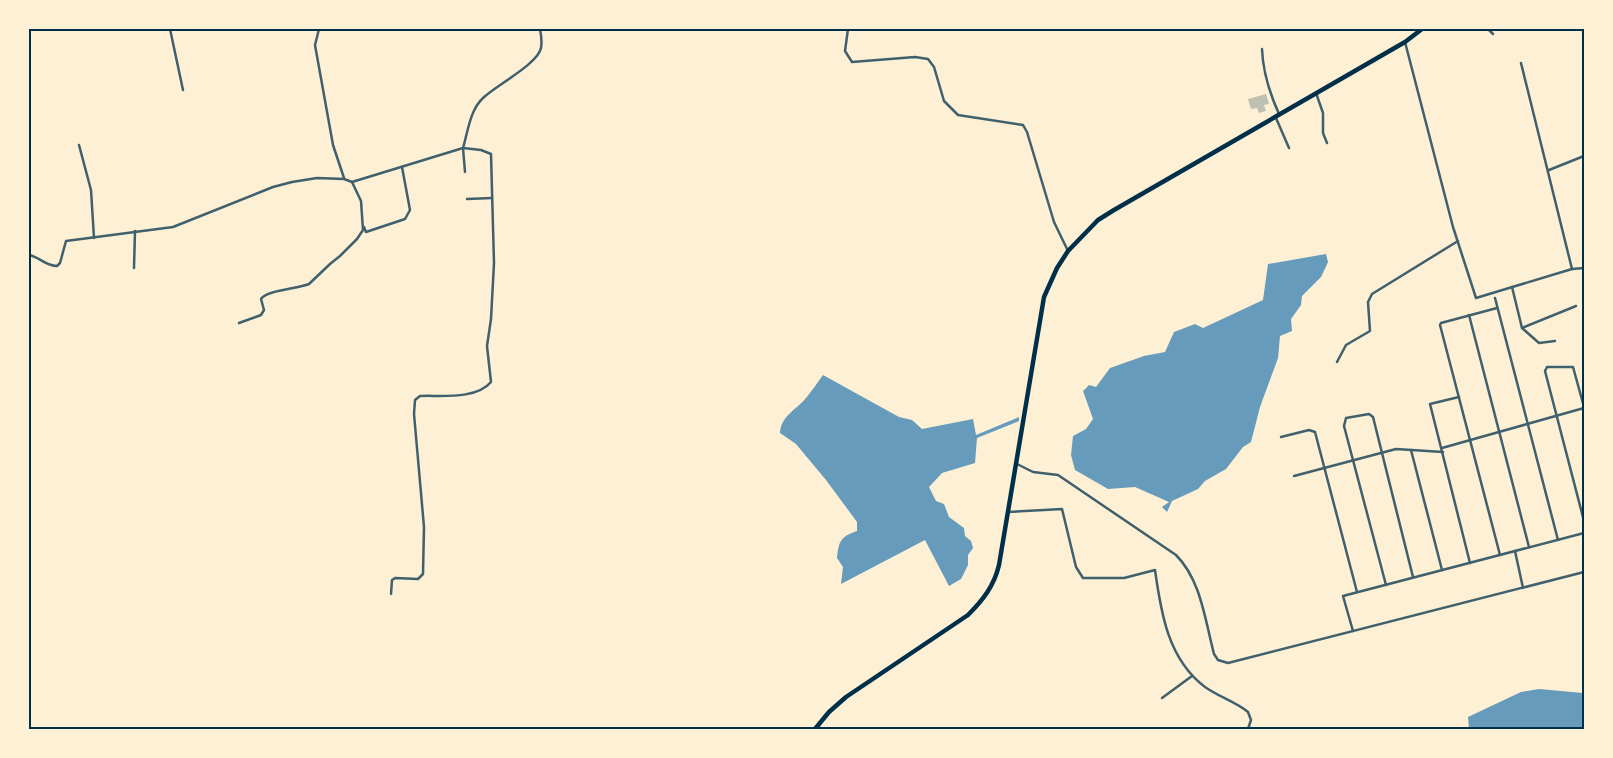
<svg xmlns="http://www.w3.org/2000/svg" width="1613" height="758" viewBox="0 0 1613 758" font-family="'Open Sans',sans-serif">
<style>
.water{fill:#669bbc}
.building{fill:#bec0b2}
.lines{fill:none;stroke-linecap:round;stroke-linejoin:round}
.minor{stroke:#3f606c;stroke-width:2.5}
.primary{stroke:#003049;stroke-width:4.5}
.neatline{fill:none;stroke:#003049;stroke-width:2}
</style>
<rect width="100%" height="100%" fill="#fdf0d5"/>
<g class="water">
<path d="M1326 254 1328 262 1321 277 1302 296 1301 305 1291 319 1292 331 1280 336 1278 358 1260 407 1251 442 1243 447 1226 469 1205 481 1198 489 1172 501 1167 512 1162 507 1169 502 1135 487 1108 489 1075 470 1071 455 1073 436 1086 429 1093 419 1083 391 1089 385 1096 387 1110 368 1144 356 1165 352 1174 332 1195 324 1203 328 1263 300 1268 264Z"/>
<path d="M823 375 899 417 912 420 922 429 973 419 976 435 1019 417V421L977 438 975 463 942 473 929 487 936 501 944 504 949 517 964 528 965 536 971 541 973 548 968 555V565L961 579 949 586 925 540 841 584 843 567 837 558C839 541 840 537 857 531V522L826 480 796 444 780 433C781 416 796 410 806 398 812 391 817 383 823 375Z"/>
<path d="M1539 689 1583 693 1584 729H1469L1468 717 1521 692Z"/>
</g>
<path class="building" d="M1266 94 1269 104 1264 105 1266 111 1259 113 1257 108 1251 109 1248 99Z"/>
<g class="lines">
<g class="minor">
<path d="M170 29 183 90"/>
<path d="M319 29 315 45 333 145 344 178"/>
<path d="M848 29 845 51 852 62 915 57 928 59 934 67 944 101 958 115 1023 125 1027 132 1054 222 1068 251"/>
<path d="M1488 29 1493 34"/>
<path d="M1405 42 1453 227 1476 298 1572 269 1584 268"/>
<path d="M1262 49C1263 73 1269 92 1279 114"/>
<path d="M1521 63 1572 269"/>
<path d="M1316 93 1323 113V133L1327 143"/>
<path d="M1276 118 1289 148"/>
<path d="M79 145 91 190 94 238"/>
<path d="M1549 170 1584 156"/>
<path d="M467 199 492 198"/>
<path d="M364 227 366 232 405 219 410 210 402 167"/>
<path d="M29 255C40 257 45 266 57 266L60 263 66 241 173 227 273 187 292 182 317 178 344 179 352 182 463 148C468 131 470 110 483 98 495 86 538 64 541 48 542 42 541 34 540 29"/>
<path d="M134 268 135 231"/>
<path d="M1512 287 1522 328 1539 343 1555 341"/>
<path d="M1495 298 1558 540"/>
<path d="M1497 308 1441 323 1440 325 1500 555"/>
<path d="M1469 315 1529 547"/>
<path d="M239 323 261 315 264 310 261 299C267 290 297 289 309 284L330 264 340 256 357 239 363 230 361 201 352 182"/>
<path d="M1522 328 1576 306"/>
<path d="M1337 362 1346 345 1370 331 1368 302 1372 294 1458 241"/>
<path d="M1459 397 1430 404 1470 563"/>
<path d="M1584 407 1573 367H1547L1545 371 1584 521"/>
<path d="M1281 437 1309 430 1315 432 1357 592"/>
<path d="M1442 448 1584 408"/>
<path d="M1411 450 1442 570"/>
<path d="M1017 464 1033 472 1058 475 1176 555C1201 580 1205 620 1214 654L1218 660 1228 663 1584 572"/>
<path d="M1294 476 1396 449 1443 452"/>
<path d="M1008 512 1062 509 1076 567 1083 578H1124L1155 570C1161 613 1168 659 1205 687 1219 697 1236 702 1248 712L1251 720 1248 729"/>
<path d="M1515 551 1523 588"/>
<path d="M1386 585 1344 426 1346 418 1369 414 1373 417 1413 577"/>
<path d="M391 594 392 580 395 578 418 579 423 574 424 527 414 414 415 400 420 396C440 395 476 400 491 382L487 346 491 319 494 263 491 154 481 150 463 148 465 172"/>
<path d="M1353 631 1343 596 1584 533"/>
<path d="M1162 698 1192 676"/>
</g>
<path class="primary" d="M815 729 829 712 846 697 968 615C983 600 994 586 999 565L1044 297 1057 268 1068 251 1098 220 1114 210 1405 42 1422 29"/>
</g>
<rect width="1613" height="758" fill="none" stroke="#fdf0d5" stroke-width="60"/>
<rect x="30" y="30" width="1553" height="698" class="neatline"/>
</svg>
